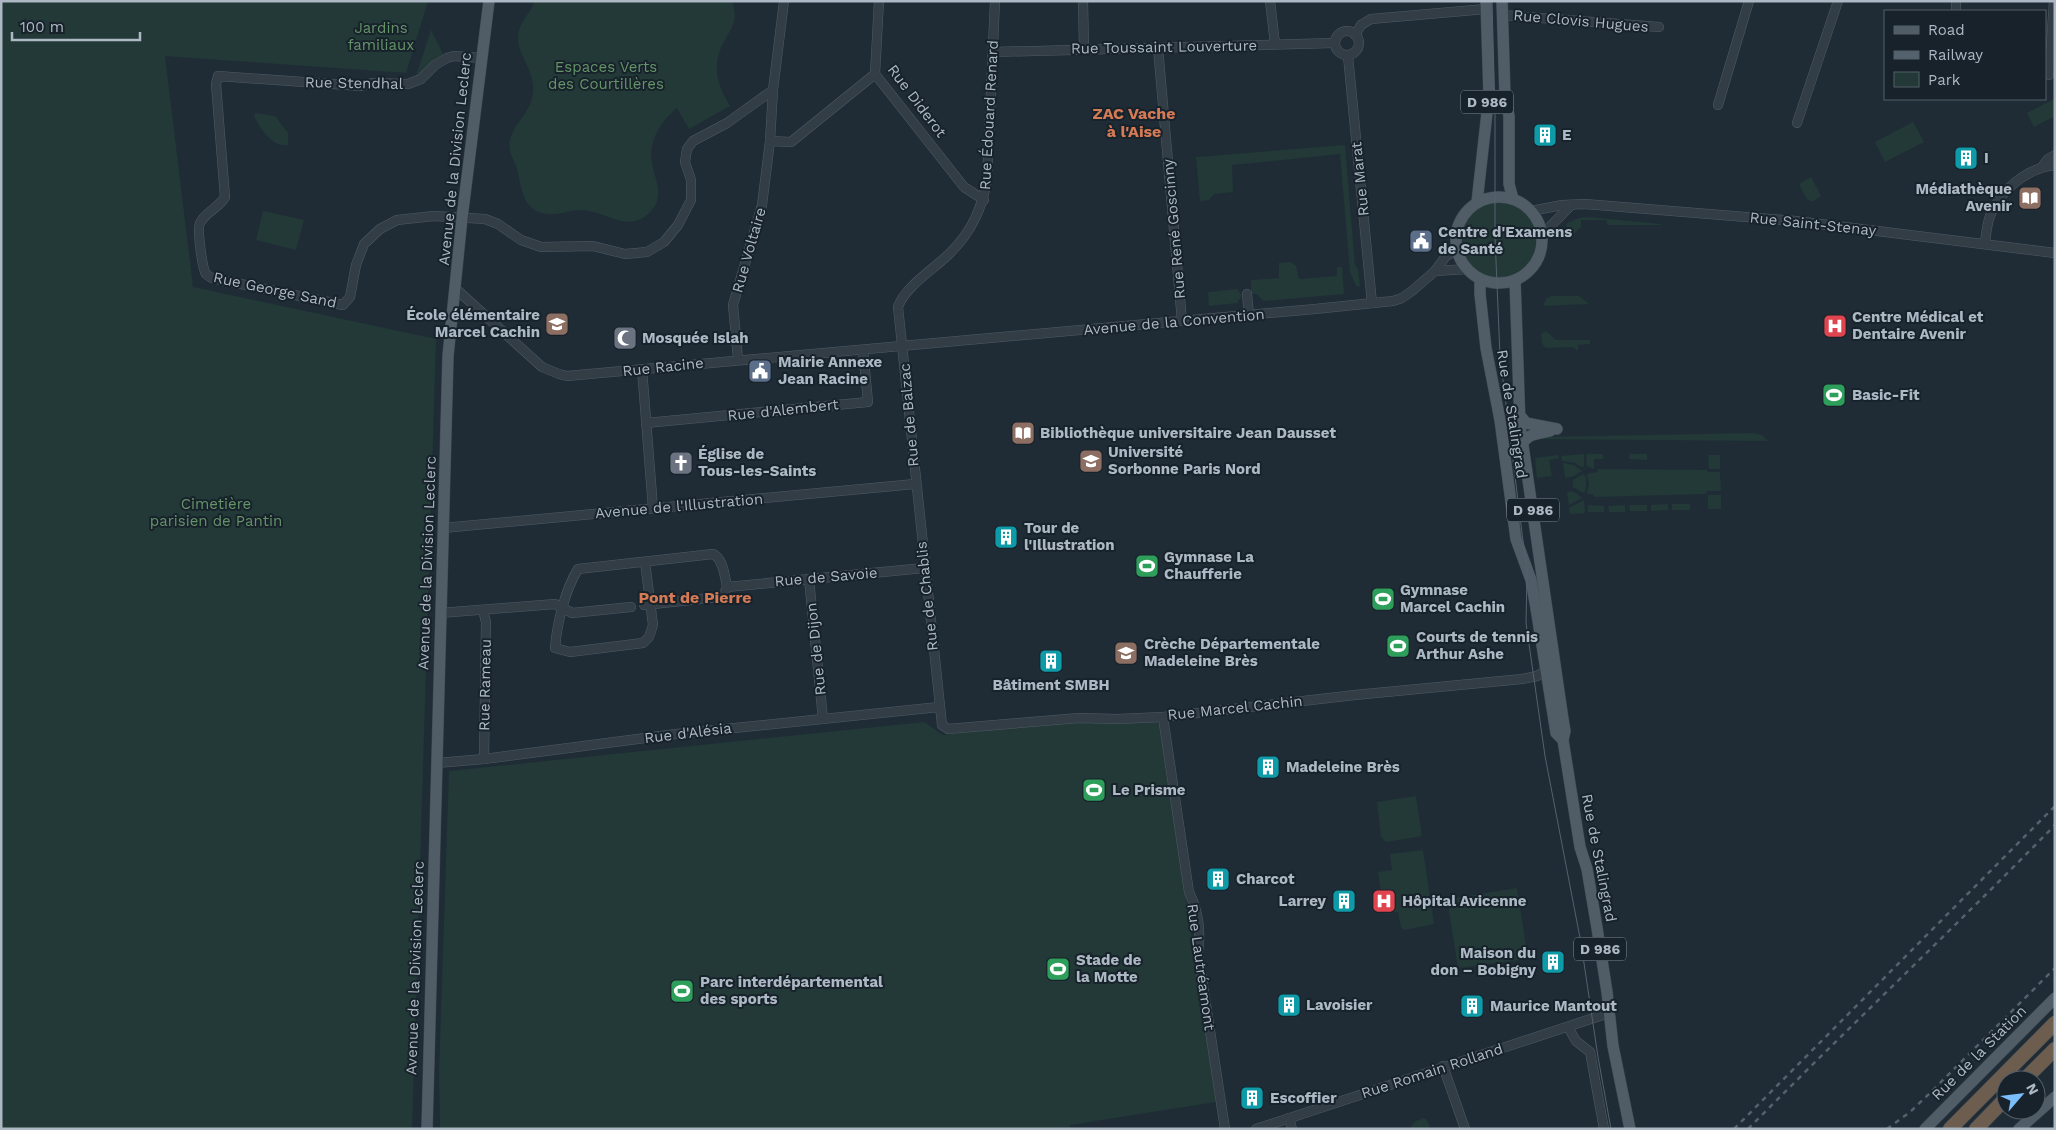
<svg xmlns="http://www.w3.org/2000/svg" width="2056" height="1130" viewBox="0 0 2056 1130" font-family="'Work Sans',sans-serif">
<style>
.green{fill:#223937}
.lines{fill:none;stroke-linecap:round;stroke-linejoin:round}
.minor-casing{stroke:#505b65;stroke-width:10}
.major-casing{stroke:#3c4650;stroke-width:12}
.highway-casing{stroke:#3d4851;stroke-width:15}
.minor{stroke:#323d46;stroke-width:9}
.major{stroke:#505d67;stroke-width:11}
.highway{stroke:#6d5d4f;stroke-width:14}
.tram{stroke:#54626e;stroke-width:1}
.rail{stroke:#54626e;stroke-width:2.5;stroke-dasharray:5 5;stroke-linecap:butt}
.labels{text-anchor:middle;stroke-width:4;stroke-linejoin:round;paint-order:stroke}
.shield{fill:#18222b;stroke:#808b96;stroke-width:1}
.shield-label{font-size:14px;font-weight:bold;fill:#acb8c4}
.street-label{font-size:15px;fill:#acb8c4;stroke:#18222b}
.park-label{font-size:15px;fill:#649468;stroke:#18222b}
.poi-label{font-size:15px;font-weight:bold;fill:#acb8c4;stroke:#18222b;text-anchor:start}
.neighbourhood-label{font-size:16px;font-weight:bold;fill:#d47b56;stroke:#18222b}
</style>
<rect width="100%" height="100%" fill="#1f2c36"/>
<g class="green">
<path d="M1 1H428L406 73 165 56 193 287 436 339 412 1129H1Z"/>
<path d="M535 1H732C740 24 729 29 721 48 712 69 719 88 730 106L689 129 677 108C661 121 648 141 652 163 655 181 666 197 649 213 629 232 611 215 589 211 570 207 561 218 541 213 522 207 521 185 517 169 514 160 507 150 510 140 514 122 530 115 533 93 536 71 516 54 518 35 519 23 531 12 535 1Z"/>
<path d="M431 30 443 54 415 79Z"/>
<path d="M2054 99 2055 116 2034 127 2027 113Z"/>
<path d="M255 113 275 116 288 133V145C273 148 260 129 254 116Z"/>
<path d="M1913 122 1924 142 1885 162 1875 142Z"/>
<path d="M1345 145 1355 266 1358 269 1360 287 1356 286 1350 272 1340 154 1232 165 1233 192 1214 194 1209 200 1200 201 1196 157Z"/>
<path d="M1811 177 1821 196 1812 202 1806 198 1799 184Z"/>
<circle cx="1498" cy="240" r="38"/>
<path d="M263 211 304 220 296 250 256 240Z"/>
<path d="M1587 217 1661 224V225H1608L1606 220H1581V227L1573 235 1567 229 1566 224C1573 220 1579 217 1587 217Z"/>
<path d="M1291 262 1296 266 1299 279 1337 276V267H1342L1344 294 1263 301 1257 294H1251V280L1279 278V263Z"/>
<path d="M1237 289 1242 295 1237 303 1209 306 1208 292Z"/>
<path d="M1551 296H1579L1589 304 1543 306 1546 299Z"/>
<path d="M1546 331 1556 340H1590V344L1578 345V351L1573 347 1546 348 1542 344 1541 334Z"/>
<path d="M1752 433 1762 435 1768 441 1532 439 1543 437Z"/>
<path d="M1584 454V466L1581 467 1575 463 1562 461 1561 456Z"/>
<path d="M1586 454H1603V459H1594V469L1587 466Z"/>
<path d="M1630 454H1647V460L1629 459Z"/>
<path d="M1558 455 1559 458 1549 460 1552 476 1537 478 1535 458Z"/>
<path d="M1708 455H1720V469H1709Z"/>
<path d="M1563 463 1574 465 1582 471 1574 476 1565 478Z"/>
<path d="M1598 469 1707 470 1708 472H1720L1721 491H1707L1706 494 1594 497 1593 494H1587L1589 484 1587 474 1597 472Z"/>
<path d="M1583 474 1586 477V488L1584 493 1573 487V480Z"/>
<path d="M1573 491 1582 498 1569 505 1567 492Z"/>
<rect x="1708" y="495" width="13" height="14"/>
<path d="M1584 500 1585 513 1570 514 1569 508Z"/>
<path d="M1668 504V510L1651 511V505Z"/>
<rect x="1672" y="504" width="18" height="6"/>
<path d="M1588 505 1604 506V512H1588Z"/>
<path d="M1625 505V512H1609L1608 506Z"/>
<path d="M1629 505H1647V511H1630Z"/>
<path d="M1156 721 1161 726 1216 1102 1070 1125V1129H440L439 1074 449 771 924 722 943 735 1044 724Z"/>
<path d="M1416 796 1422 836 1386 842 1381 837 1377 802Z"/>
<path d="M1423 850 1434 924 1404 930 1401 927 1398 912 1384 914 1378 872 1392 870 1390 854Z"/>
<path d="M1517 888 1528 959 1458 968 1448 905 1455 898Z"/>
<path d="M1423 1118 1426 1119 1430 1126 1427 1129H1410L1414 1122Z"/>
</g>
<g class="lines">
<g class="minor-casing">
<g id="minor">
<path d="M879 1 875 74 964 187 984 200"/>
<path d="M995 1 987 180C982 208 972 231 951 252 937 267 904 287 898 307L942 725 948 729 1079 718 1117 719 1163 717 1355 695 1522 679 1537 676 1545 671"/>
<path d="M1083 1 1084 49"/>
<path d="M1270 1 1275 44"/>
<path d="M1956 11V1"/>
<path d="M1502 15 1659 27"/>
<circle cx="1347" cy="43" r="12"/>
<path d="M1355 35 1361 25 1371 19 1486 9"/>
<path d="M1158 48 1182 321"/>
<path d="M993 52 1334 43"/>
<path d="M1348 56 1372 303"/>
<path d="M482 58 454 56 447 58 435 65 421 79 408 84 372 83 361 86 218 76 216 84 225 197C219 208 205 212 200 223 197 228 202 268 206 274 207 275 210 277 212 278L343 305 350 297 356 265 364 244 380 229 397 220 434 216 485 219 498 224 521 240 541 247 593 246 625 254 647 252 664 242 678 225 691 200V180L685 162 687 149 693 141 727 123 773 90"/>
<path d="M2049 75 2054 1"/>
<path d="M1718 105 1749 1"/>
<path d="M1797 123 1838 1"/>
<path d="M770 141 773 90 784 1"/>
<path d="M2042 167 2048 159 2055 155"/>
<path d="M1531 211 1562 205 1585 204 1796 221 2055 253"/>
<path d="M1542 235 1571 205"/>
<path d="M1985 243C1986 234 1987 224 1990 216 2000 190 2027 168 2055 165"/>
<path d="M1435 271 1468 269"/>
<path d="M456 289 542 367 559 374 567 376 1315 309 1393 301 1402 298 1412 291 1435 271 1446 256 1457 250"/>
<path d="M1247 294 1249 315"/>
<path d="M738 359 733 305 762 205 770 141 791 142 875 74"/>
<path d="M642 369 653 508"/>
<path d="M646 423 868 402 863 350"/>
<path d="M443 528 915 484"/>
<path d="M645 562 653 625 649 637 643 643 570 652 555 648C557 623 565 590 578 569L713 554C723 558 725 577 727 587"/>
<path d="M809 579 823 719"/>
<path d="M727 587 924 568"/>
<path d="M644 605 719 597 724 594 727 587"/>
<path d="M483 610 486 622 484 759"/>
<path d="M440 613 555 604 572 613 631 607"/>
<path d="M1163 717 1189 892C1198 910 1201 932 1198 952L1225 1129"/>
<path d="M437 763 484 759 676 734 939 707"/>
<path d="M1568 1027 1576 1041 1590 1052 1604 1129"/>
<path d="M1443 1066 1465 1129"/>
<path d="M1289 1118 1292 1129"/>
<path d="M1256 1129 1609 1013"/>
</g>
</g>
<g class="major-casing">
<g id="major">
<path d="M1502 1 1505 96 1509 116V184L1513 199"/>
<circle cx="1499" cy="240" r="43"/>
<path d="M1477 202 1489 95 1486 1"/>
<path d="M1480 279V294L1486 348 1500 420 1516 539 1531 580 1536 608 1556 733 1563 740"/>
<path d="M1515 280 1520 425 1563 719 1565 731 1563 740 1580 847 1587 869 1597 928 1607 992 1613 1046 1630 1129"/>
<path d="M1519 414 1526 423 1557 429"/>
<path d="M1522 445C1527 433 1539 434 1550 431"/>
<path d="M427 1129 448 356 462 218 489 1"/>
<path d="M1925 1129 2055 998"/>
<path d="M2019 1129 2055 1097"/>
</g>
</g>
<g class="highway-casing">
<g id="highway">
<path d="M2024 1080 2055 1049"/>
<path d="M1950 1129 2055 1023"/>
<path d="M1976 1129 2006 1098"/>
</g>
</g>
<use href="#minor" class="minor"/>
<use href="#major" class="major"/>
<use href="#highway" class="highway"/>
<path class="tram" d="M1492 1 1495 116V237L1500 356 1527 573 1526 623 1545 756 1581 943 1598 1057 1611 1129"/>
<g class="rail">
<path d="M1734 1129 2055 806"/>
<path d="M1748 1129C1849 1027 1954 928 2055 825"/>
<path d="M1887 1129 1910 1112 1931 1092 2055 968"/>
</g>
</g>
<defs>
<g id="building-square" transform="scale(1.25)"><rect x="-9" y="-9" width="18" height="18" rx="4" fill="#0f9aa8" stroke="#18222b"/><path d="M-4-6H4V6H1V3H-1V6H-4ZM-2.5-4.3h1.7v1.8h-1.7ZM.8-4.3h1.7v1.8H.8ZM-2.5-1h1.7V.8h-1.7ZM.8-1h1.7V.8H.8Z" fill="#fff"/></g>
<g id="library-square" transform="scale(1.25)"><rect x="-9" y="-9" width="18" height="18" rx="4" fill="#8d6e63" stroke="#18222b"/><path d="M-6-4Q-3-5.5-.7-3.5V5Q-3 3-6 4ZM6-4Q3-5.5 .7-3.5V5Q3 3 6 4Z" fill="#fff"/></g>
<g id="civic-square" transform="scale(1.25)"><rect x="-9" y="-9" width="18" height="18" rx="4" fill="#5c6f8a" stroke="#18222b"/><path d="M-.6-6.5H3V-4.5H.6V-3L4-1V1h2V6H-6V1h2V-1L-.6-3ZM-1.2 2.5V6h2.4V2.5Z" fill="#fff"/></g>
<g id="school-square" transform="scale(1.25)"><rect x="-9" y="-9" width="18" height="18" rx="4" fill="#8d6e63" stroke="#18222b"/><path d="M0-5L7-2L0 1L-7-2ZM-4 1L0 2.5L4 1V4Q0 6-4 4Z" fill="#fff"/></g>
<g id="hospital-square" transform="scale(1.25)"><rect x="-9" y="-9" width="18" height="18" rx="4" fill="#e0444e" stroke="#18222b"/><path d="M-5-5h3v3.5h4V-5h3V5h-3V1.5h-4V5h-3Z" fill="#fff"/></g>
<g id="mosque-square" transform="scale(1.25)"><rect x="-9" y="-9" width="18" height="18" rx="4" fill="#6b7280" stroke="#18222b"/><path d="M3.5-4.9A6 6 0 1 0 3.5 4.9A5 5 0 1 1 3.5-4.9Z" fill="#fff"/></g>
<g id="stadium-square" transform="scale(1.25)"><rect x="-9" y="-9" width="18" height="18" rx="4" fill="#2e9e5b" stroke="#18222b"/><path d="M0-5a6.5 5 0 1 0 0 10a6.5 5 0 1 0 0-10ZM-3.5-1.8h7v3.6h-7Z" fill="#fff"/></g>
<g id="university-square" transform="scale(1.25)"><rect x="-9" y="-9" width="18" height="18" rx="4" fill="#8d6e63" stroke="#18222b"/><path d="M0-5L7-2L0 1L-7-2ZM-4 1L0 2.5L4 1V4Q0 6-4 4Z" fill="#fff"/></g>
<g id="church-square" transform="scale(1.25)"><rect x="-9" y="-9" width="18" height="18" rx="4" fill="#6b7280" stroke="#18222b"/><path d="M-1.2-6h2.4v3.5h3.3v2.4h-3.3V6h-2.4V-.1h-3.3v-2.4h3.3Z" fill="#fff"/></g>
</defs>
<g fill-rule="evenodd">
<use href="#building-square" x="1545" y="135"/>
<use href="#building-square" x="1966" y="158"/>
<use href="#library-square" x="2030" y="198"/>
<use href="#civic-square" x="1421" y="241"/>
<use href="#school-square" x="557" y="324"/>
<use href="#hospital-square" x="1835" y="326"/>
<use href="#mosque-square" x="625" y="338"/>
<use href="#civic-square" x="760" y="371"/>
<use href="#stadium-square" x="1834" y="395"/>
<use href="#library-square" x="1023" y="433"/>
<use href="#university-square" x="1091" y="461"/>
<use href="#church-square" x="681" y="463"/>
<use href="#building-square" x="1006" y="537"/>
<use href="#stadium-square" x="1147" y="566"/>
<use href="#stadium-square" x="1383" y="599"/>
<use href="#stadium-square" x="1398" y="646"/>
<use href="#school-square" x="1126" y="653"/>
<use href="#building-square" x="1051" y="661"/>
<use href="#building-square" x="1268" y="767"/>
<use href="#stadium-square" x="1094" y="790"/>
<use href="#building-square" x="1218" y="879"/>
<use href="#building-square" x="1344" y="901"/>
<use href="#hospital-square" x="1384" y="901"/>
<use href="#building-square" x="1553" y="962"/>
<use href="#stadium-square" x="1058" y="969"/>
<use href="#stadium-square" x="682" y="991"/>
<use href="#building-square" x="1289" y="1005"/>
<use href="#building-square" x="1472" y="1006"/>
<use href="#building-square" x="1252" y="1098"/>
</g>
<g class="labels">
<g class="shield">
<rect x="1461" y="90.5" width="52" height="23" rx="4"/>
<rect x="1507" y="498.5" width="52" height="23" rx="4"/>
<rect x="1574" y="937.5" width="52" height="23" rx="4"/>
</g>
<g class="shield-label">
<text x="1487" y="107">D 986</text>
<text x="1533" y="515">D 986</text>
<text x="1600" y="954">D 986</text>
</g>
<g class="street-label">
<text transform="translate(1581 21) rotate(5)" y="5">Rue Clovis Hugues</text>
<text transform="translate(1164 47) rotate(-1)" y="5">Rue Toussaint Louverture</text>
<text transform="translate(354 83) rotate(1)" y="5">Rue Stendhal</text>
<text transform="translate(917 101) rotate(53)" y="5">Rue Diderot</text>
<text transform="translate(989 115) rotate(-87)" y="5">Rue Édouard Renard</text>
<text transform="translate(455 159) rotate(-84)" y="5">Avenue de la Division Leclerc</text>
<text transform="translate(1360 179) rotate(-96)" y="5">Rue Marat</text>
<text transform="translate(1813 224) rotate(6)" y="5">Rue Saint-Stenay</text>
<text transform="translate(1174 229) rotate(-95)" y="5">Rue René Goscinny</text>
<text transform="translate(749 250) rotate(-74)" y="5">Rue Voltaire</text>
<text transform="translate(275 290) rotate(12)" y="5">Rue George Sand</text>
<text transform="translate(1174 322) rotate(-5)" y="5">Avenue de la Convention</text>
<text transform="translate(663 367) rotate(-6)" y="5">Rue Racine</text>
<text transform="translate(783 410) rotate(-6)" y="5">Rue d'Alembert</text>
<text transform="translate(1512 414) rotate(81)" y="5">Rue de Stalingrad</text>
<text transform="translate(909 415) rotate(-95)" y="5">Rue de Balzac</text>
<text transform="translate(679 506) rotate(-5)" y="5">Avenue de l'Illustration</text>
<text transform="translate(427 563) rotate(-88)" y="5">Avenue de la Division Leclerc</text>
<text transform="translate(826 577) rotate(-5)" y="5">Rue de Savoie</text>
<text transform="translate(927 596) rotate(-96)" y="5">Rue de Chablis</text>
<text transform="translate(816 649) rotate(-96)" y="5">Rue de Dijon</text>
<text transform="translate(485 685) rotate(-89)" y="5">Rue Rameau</text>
<text transform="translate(1235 708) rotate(-6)" y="5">Rue Marcel Cachin</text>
<text transform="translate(688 733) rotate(-7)" y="5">Rue d'Alésia</text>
<text transform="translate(1599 858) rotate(79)" y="5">Rue de Stalingrad</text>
<text transform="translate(1201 967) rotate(82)" y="5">Rue Lautréamont</text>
<text transform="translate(415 968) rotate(-88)" y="5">Avenue de la Division Leclerc</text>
<text transform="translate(1979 1053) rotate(-45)" y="5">Rue de la Station</text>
<text transform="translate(1432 1071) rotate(-18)" y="5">Rue Romain Rolland</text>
</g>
<g class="park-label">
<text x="381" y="33">Jardins<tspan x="381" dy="17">familiaux</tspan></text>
<text x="606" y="72">Espaces Verts<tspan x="606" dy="17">des Courtillères</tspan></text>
<text x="216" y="509">Cimetière<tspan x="216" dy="17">parisien de Pantin</tspan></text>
</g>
<g class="poi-label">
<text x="1562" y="140">E</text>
<text x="1984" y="163">I</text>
<text x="2012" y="194" text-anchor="end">Médiathèque<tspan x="2012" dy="17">Avenir</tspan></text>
<text x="1438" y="237">Centre d'Examens<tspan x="1438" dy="17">de Santé</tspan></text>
<text x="540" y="320" text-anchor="end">École élémentaire<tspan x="540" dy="17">Marcel Cachin</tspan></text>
<text x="1852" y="322">Centre Médical et<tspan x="1852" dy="17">Dentaire Avenir</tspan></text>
<text x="642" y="343">Mosquée Islah</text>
<text x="778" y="367">Mairie Annexe<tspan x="778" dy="17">Jean Racine</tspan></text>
<text x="1852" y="400">Basic-Fit</text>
<text x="1040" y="438">Bibliothèque universitaire Jean Dausset</text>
<text x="1108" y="457">Université<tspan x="1108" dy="17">Sorbonne Paris Nord</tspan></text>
<text x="698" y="459">Église de<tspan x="698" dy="17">Tous-les-Saints</tspan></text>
<text x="1024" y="533">Tour de<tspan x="1024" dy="17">l'Illustration</tspan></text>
<text x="1164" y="562">Gymnase La<tspan x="1164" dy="17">Chaufferie</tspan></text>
<text x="1400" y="595">Gymnase<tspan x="1400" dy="17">Marcel Cachin</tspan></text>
<text x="1416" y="642">Courts de tennis<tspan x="1416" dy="17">Arthur Ashe</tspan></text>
<text x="1144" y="649">Crèche Départementale<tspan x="1144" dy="17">Madeleine Brès</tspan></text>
<text x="1051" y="690" text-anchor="middle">Bâtiment SMBH</text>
<text x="1286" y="772">Madeleine Brès</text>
<text x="1112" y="795">Le Prisme</text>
<text x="1236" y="884">Charcot</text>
<text x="1326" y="906" text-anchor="end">Larrey</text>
<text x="1402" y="906">Hôpital Avicenne</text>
<text x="1536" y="958" text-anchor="end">Maison du<tspan x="1536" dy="17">don – Bobigny</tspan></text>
<text x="1076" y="965">Stade de<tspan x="1076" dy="17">la Motte</tspan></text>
<text x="700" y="987">Parc interdépartemental<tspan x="700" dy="17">des sports</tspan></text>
<text x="1306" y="1010">Lavoisier</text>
<text x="1490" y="1011">Maurice Mantout</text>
<text x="1270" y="1103">Escoffier</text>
</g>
<g class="neighbourhood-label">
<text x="1134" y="119">ZAC Vache<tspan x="1134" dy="18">à l'Aise</tspan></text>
<text x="695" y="603">Pont de Pierre</text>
</g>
</g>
<rect width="2056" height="1130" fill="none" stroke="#acb8c4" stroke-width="5"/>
<rect x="1884" y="10" width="162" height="90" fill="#18222b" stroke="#535e68"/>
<rect x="1894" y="26" width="25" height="8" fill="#505d67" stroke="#535e68"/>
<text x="1928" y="35" font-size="15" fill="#acb8c4">Road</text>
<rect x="1894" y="51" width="25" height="8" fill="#54626e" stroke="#535e68"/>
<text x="1928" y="60" font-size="15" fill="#acb8c4">Railway</text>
<rect x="1894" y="72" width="25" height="15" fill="#223937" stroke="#535e68"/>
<text x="1928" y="85" font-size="15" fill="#acb8c4">Park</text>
<g transform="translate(2021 1095) rotate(62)"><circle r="24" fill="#18222b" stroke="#535e68"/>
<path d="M0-4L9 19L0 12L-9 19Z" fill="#7bbef9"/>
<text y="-8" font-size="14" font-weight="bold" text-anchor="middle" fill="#acb8c4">N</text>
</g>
<path d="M12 32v8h128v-8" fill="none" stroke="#acb8c4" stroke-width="2.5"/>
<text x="20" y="32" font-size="15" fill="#acb8c4" stroke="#18222b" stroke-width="4" paint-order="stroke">100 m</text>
</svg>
